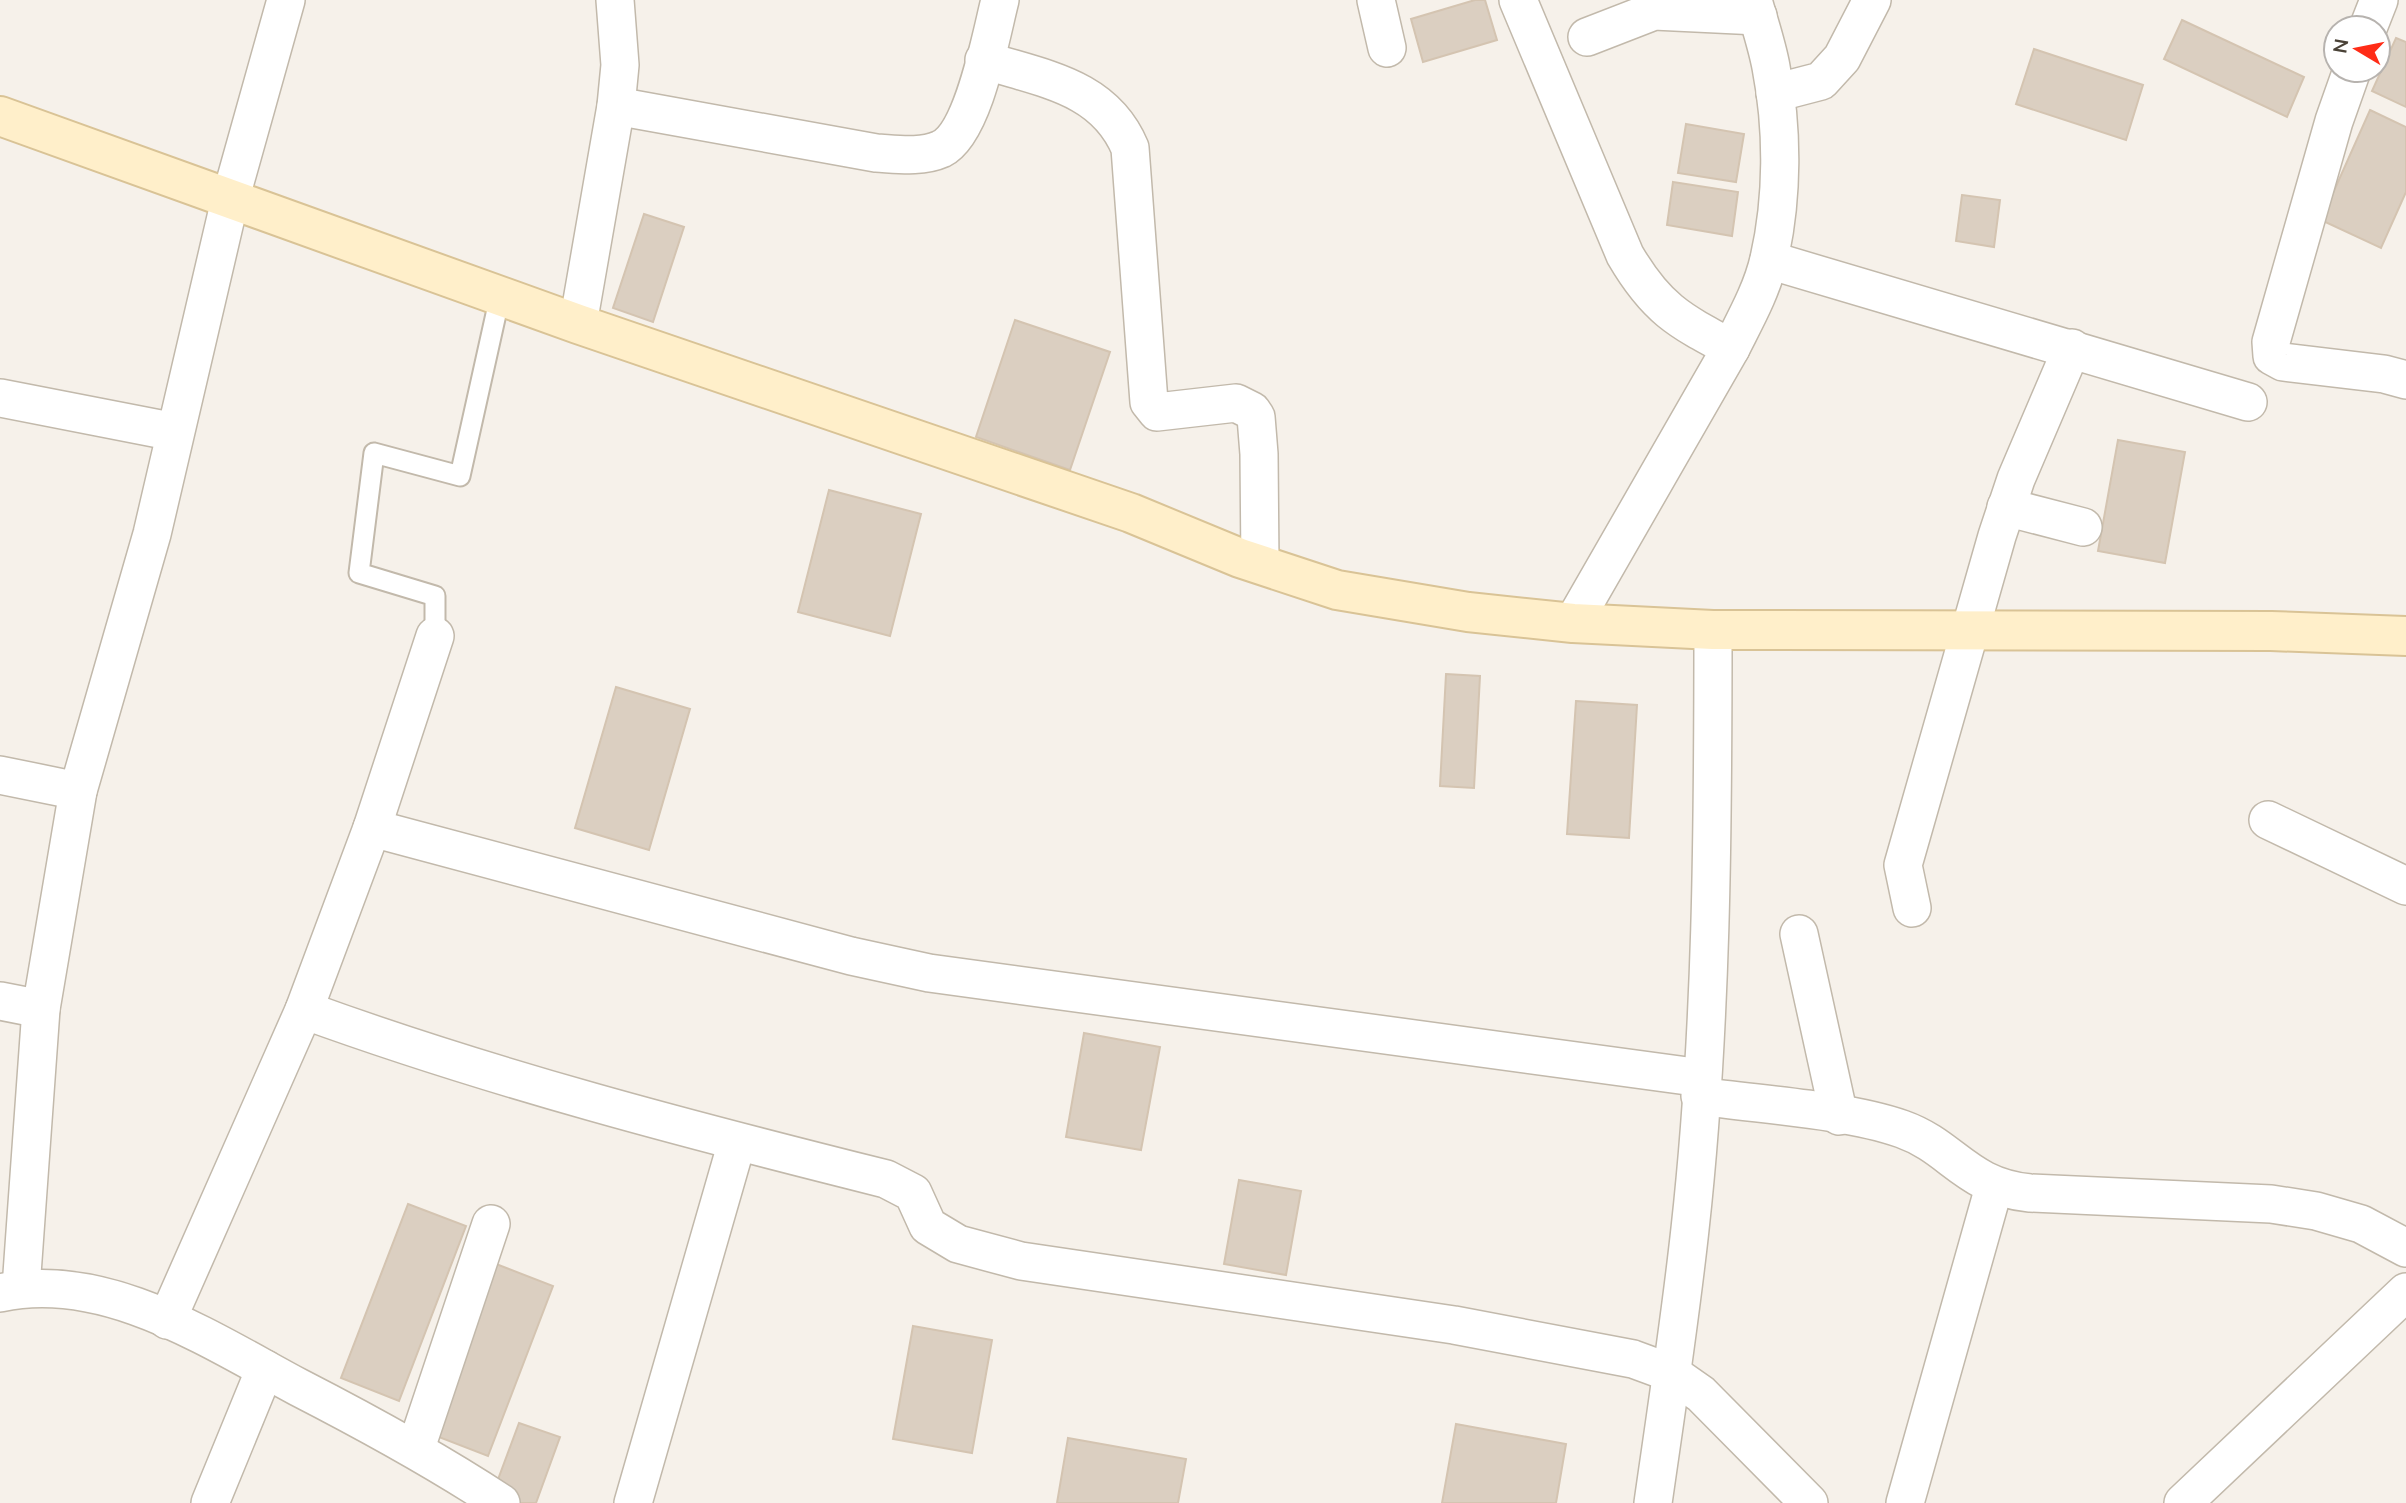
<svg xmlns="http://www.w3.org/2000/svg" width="2406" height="1503" viewBox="0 0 2406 1503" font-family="Mulish,sans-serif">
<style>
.building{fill:#dbcfc1;stroke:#d4c4b1;stroke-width:2}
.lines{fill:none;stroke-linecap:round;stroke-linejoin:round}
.lane-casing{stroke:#c2b9ab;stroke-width:23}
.street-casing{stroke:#c2b9ab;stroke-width:40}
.secondary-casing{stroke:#d9c396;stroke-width:42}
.lane{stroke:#fff;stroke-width:19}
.street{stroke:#fff;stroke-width:37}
.secondary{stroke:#ffefca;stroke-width:38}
</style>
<rect width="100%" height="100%" fill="#f6f1ea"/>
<g class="building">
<path d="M1475 0H1485L1497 40 1423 62 1411 19Z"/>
<path d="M2182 20 2304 77 2287 117 2164 59Z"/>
<path d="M2396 38 2406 42V107L2372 91Z"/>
<path d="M2034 49 2143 85 2126 140 2016 104Z"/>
<path d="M2370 110 2406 127V192L2381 248 2321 220Z"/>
<path d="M1686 124 1744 134 1736 182 1678 173Z"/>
<path d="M1673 182 1738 192 1732 236 1667 225Z"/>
<path d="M1962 195 2000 200 1994 247 1956 241Z"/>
<path d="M644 214 684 227 653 322 613 308Z"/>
<path d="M1015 320 1110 352 1070 470 976 437Z"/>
<path d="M2118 440 2185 452 2165 563 2098 551Z"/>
<path d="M829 490 921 514 890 636 798 612Z"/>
<path d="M1446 674 1480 676 1474 788 1440 786Z"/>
<path d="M616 687 690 709 649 850 575 828Z"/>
<path d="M1576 701 1637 705 1629 838 1567 834Z"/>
<path d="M1084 1033 1160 1047 1141 1150 1066 1137Z"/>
<path d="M1239 1180 1301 1191 1286 1275 1224 1264Z"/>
<path d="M408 1204 466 1226 399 1401 341 1378Z"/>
<path d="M496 1264 553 1286 488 1456 431 1434Z"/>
<path d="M913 1326 992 1340 972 1453 893 1439Z"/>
<path d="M519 1423 560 1437 536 1503H519L493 1493Z"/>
<path d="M1456 1424 1566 1444 1556 1503H1442Z"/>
<path d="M1068 1438 1186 1459 1178 1503H1057Z"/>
</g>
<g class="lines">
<g class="lane-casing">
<path id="lane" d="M435 636V596L359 573 374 453 460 476 500 296"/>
</g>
<g class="street-casing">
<g id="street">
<path d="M1376 0 1387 48"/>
<path d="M1518 0 1625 255C1656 308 1678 320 1731 348"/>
<path d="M2368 28 2379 0"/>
<path d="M1587 37 1654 11 1758 16"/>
<path d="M984 60C1043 79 1104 86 1130 148L1149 402 1157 412 1236 403 1252 411 1256 417 1259 454 1260 564"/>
<path d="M2352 70 2334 121 2271 342 2272 356 2283 362 2384 374 2406 380"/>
<path d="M1775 93 1821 81 1842 58 1872 0"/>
<path d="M616 106 876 153C896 154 921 158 941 149 974 133 991 35 1000 0"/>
<path d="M1769 260 2248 402"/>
<path d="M578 324 616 106 620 65 615 0"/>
<path d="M0 398 175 432"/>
<path d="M2006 507 2083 527"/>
<path d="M1573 623 1731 348C1745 320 1762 290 1769 259 1783 198 1783 129 1771 67 1767 45 1759 22 1753 0"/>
<path d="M0 775 78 791"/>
<path d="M2268 820 2406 886"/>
<path d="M372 828 851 956 929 973 1702 1078"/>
<path d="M1912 908 1903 865 1997 536 2016 479 2072 348"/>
<path d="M1799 934 1839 1116"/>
<path d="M0 1001 41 1009"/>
<path d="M304 1010C494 1079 690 1130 886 1179L913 1193 928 1226 958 1244 1021 1261 1454 1325 1633 1359 1671 1373 1701 1394 1809 1503"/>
<path d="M1700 1096C1761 1105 1845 1109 1902 1129 1953 1147 1966 1187 2030 1193L2271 1204 2316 1211 2361 1224 2406 1248"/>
<path d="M21 1288 41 1009 78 791 152 534 230 200 286 0"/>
<path d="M0 1293C105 1270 210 1340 298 1387 368 1423 436 1460 501 1503"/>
<path d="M167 1320 304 1010 372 828 435 636"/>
<path d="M416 1448 491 1224"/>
<path d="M210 1503 265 1369"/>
<path d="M633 1503 737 1142"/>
<path d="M1653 1503C1666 1412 1680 1321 1690 1229 1712 1031 1713 829 1713 630"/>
<path d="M1905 1503 1994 1187"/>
<path d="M2183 1503 2406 1292"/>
</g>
</g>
<g class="secondary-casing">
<path id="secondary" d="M0 116 578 324 1131 513 1240 558 1337 590 1468 612 1573 623 1713 630 2271 631 2406 636"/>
</g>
<use href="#lane" class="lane"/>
<use href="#street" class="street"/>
<use href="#secondary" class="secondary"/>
</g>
<g transform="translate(2357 49) rotate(280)"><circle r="33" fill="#ffffff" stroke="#b7b3af" stroke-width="2"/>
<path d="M0-5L12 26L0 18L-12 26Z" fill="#ff2c17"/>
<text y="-10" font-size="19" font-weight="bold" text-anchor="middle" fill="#4a4237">N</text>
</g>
</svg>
